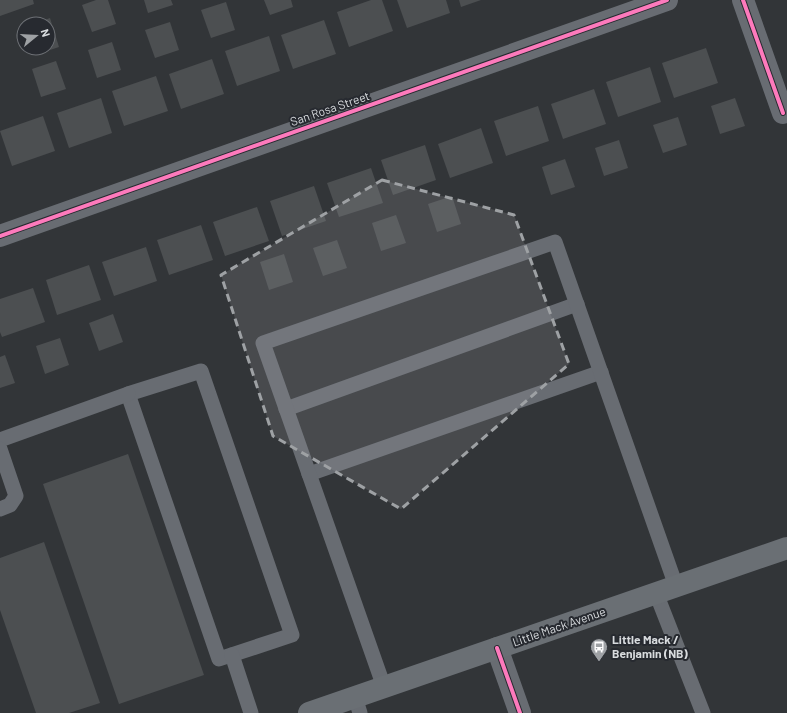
<svg xmlns="http://www.w3.org/2000/svg" width="787" height="713" viewBox="0 0 787 713" font-family="Barlow,sans-serif">
<style>
.building{fill:#4c4f51}
.lines{fill:none;stroke-linecap:round;stroke-linejoin:round}
.service{stroke:#686c72;stroke-width:15}
.minor{stroke:#686c72;stroke-width:22}
.secondary{stroke:#6a6f74;stroke-width:22}
.cycleway-casing{stroke:#272a30;stroke-width:6}
.cycleway{stroke:#fd7abc;stroke-width:4}
.marked{fill:#9ea1a4;fill-opacity:0.2;stroke:#9ea1a4;stroke-width:3;stroke-dasharray:8 5;stroke-linejoin:round}
.labels{text-anchor:middle;stroke-width:4;stroke-linejoin:round;paint-order:stroke}
.street-label{font-size:12px;fill:#d8dbde;stroke:#272a30}
.poi-label{font-size:12px;font-weight:bold;fill:#d8dbde;stroke:#272a30;text-anchor:start}
</style>
<rect width="100%" height="100%" fill="#323538"/>
<g class="building">
<path d="M0 0H33L34 4 0 16Z"/>
<path d="M96 0H108L116 24 92 32 82 5Z"/>
<path d="M144 0H171L173 5 148 13Z"/>
<path d="M264 0H291L293 7 270 15Z"/>
<path d="M371 0H382L393 31 349 47 337 12Z"/>
<path d="M397 0H446L450 13 407 28Z"/>
<path d="M459 0H481L461 7Z"/>
<path d="M226 2 235 30 211 38 201 10Z"/>
<path d="M50 18 59 47 35 55 33 48H48V24H34Z"/>
<path d="M324 20 336 54 293 69 281 35Z"/>
<path d="M170 22 179 50 155 58 145 30Z"/>
<path d="M269 36 280 71 237 86 225 51Z"/>
<path d="M112 42 121 70 97 78 88 50Z"/>
<path d="M706 48 718 83 674 98 662 63Z"/>
<path d="M212 59 224 94 181 109 169 74Z"/>
<path d="M56 61 66 89 41 97 32 69Z"/>
<path d="M650 67 661 102 618 117 606 82Z"/>
<path d="M156 76 168 111 124 126 112 91Z"/>
<path d="M594 89 606 124 563 139 551 104Z"/>
<path d="M101 98 112 133 69 148 57 113Z"/>
<path d="M735 98 745 126 720 134 711 106Z"/>
<path d="M538 106 549 141 506 156 494 121Z"/>
<path d="M43 116 55 151 12 166 0 131Z"/>
<path d="M678 117 687 145 663 153 653 125Z"/>
<path d="M481 128 493 163 450 178 438 144Z"/>
<path d="M619 140 628 168 604 176 595 148Z"/>
<path d="M425 145 436 180 393 195 381 160Z"/>
<path d="M565 159 575 187 551 195 542 167Z"/>
<path d="M371 168 383 203 339 217 327 183Z"/>
<path d="M314 186 326 221 282 236 270 201Z"/>
<path d="M452 196 461 224 437 232 428 204Z"/>
<path d="M257 207 269 241 225 256 213 222Z"/>
<path d="M396 215 406 243 381 251 372 223Z"/>
<path d="M201 225 213 260 169 275 157 240Z"/>
<path d="M337 240 347 268 323 276 313 248Z"/>
<path d="M146 247 157 281 114 296 102 262Z"/>
<path d="M284 254 293 282 269 290 260 262Z"/>
<path d="M89 265 101 300 57 315 46 280Z"/>
<path d="M33 288 45 322 2 337 0 332V299Z"/>
<path d="M113 314 123 342 99 351 89 323Z"/>
<path d="M60 338 69 365 45 374 36 346Z"/>
<path d="M5 355 15 383 0 388V357Z"/>
<path d="M128 454 204 675 119 704 43 484Z"/>
<path d="M44 542 100 703 69 713H36L0 610V558Z"/>
</g>
<g class="lines">
<g class="service">
<path d="M201 371 292 635 219 659 128 394Z"/>
<path d="M286 409 577 304"/>
<path d="M0 440 128 394"/>
<path d="M0 449 16 496 10 505 0 509"/>
<path d="M309 474 601 372"/>
<path d="M656 593 703 713"/>
<path d="M232 655 251 713"/>
<path d="M384 687 263 343 555 242 676 586"/>
<path d="M355 697 360 713"/>
</g>
<g class="minor">
<path d="M743 0 783 113"/>
<path d="M0 236 667 0"/>
<path d="M497 648 520 713"/>
</g>
<path class="secondary" d="M309 713 787 548"/>
<g class="cycleway-casing">
<g id="cycleway">
<path d="M743 0 783 113"/>
<path d="M0 236 667 0"/>
<path d="M497 648 520 713"/>
</g>
</g>
<use href="#cycleway" class="cycleway"/>
</g>
<path class="marked" d="M382 180 514 215 569 364 401 509 273 436 221 275Z"/>
<defs>
<g id="bus-pin" transform="scale(0.9)"><path d="M0 17L-7.5 6A9.5 9.5 0 1 1 7.5 6Z" fill="#9ea1a4" stroke="#272a30"/><path d="M-5-6H5V4H4V6H2V4H-2V6H-4V4H-5ZM-3.5-4V0h7V-4ZM-3.5 1.2v1.5H-2V1.2ZM2 1.2v1.5H3.5V1.2Z" fill="#fff"/></g>
</defs>
<g fill-rule="evenodd">
<use href="#bus-pin" x="599" y="647"/>
</g>
<g class="labels">
<g class="street-label">
<text transform="translate(330 109) rotate(-19)" y="4">San Rosa Street</text>
<text transform="translate(559 627) rotate(-19)" y="4">Little Mack Avenue</text>
</g>
<g class="poi-label">
<text x="612" y="644">Little Mack /<tspan x="612" dy="14">Benjamin (NB)</tspan></text>
</g>
</g>
<g transform="translate(36 36) rotate(72)"><circle r="19" fill="#272a30" stroke="#6e7176"/>
<path d="M0-3L7 15L0 10L-7 15Z" fill="#9ea1a4"/>
<text y="-6" font-size="11" font-weight="bold" text-anchor="middle" fill="#d8dbde">N</text>
</g>
</svg>
